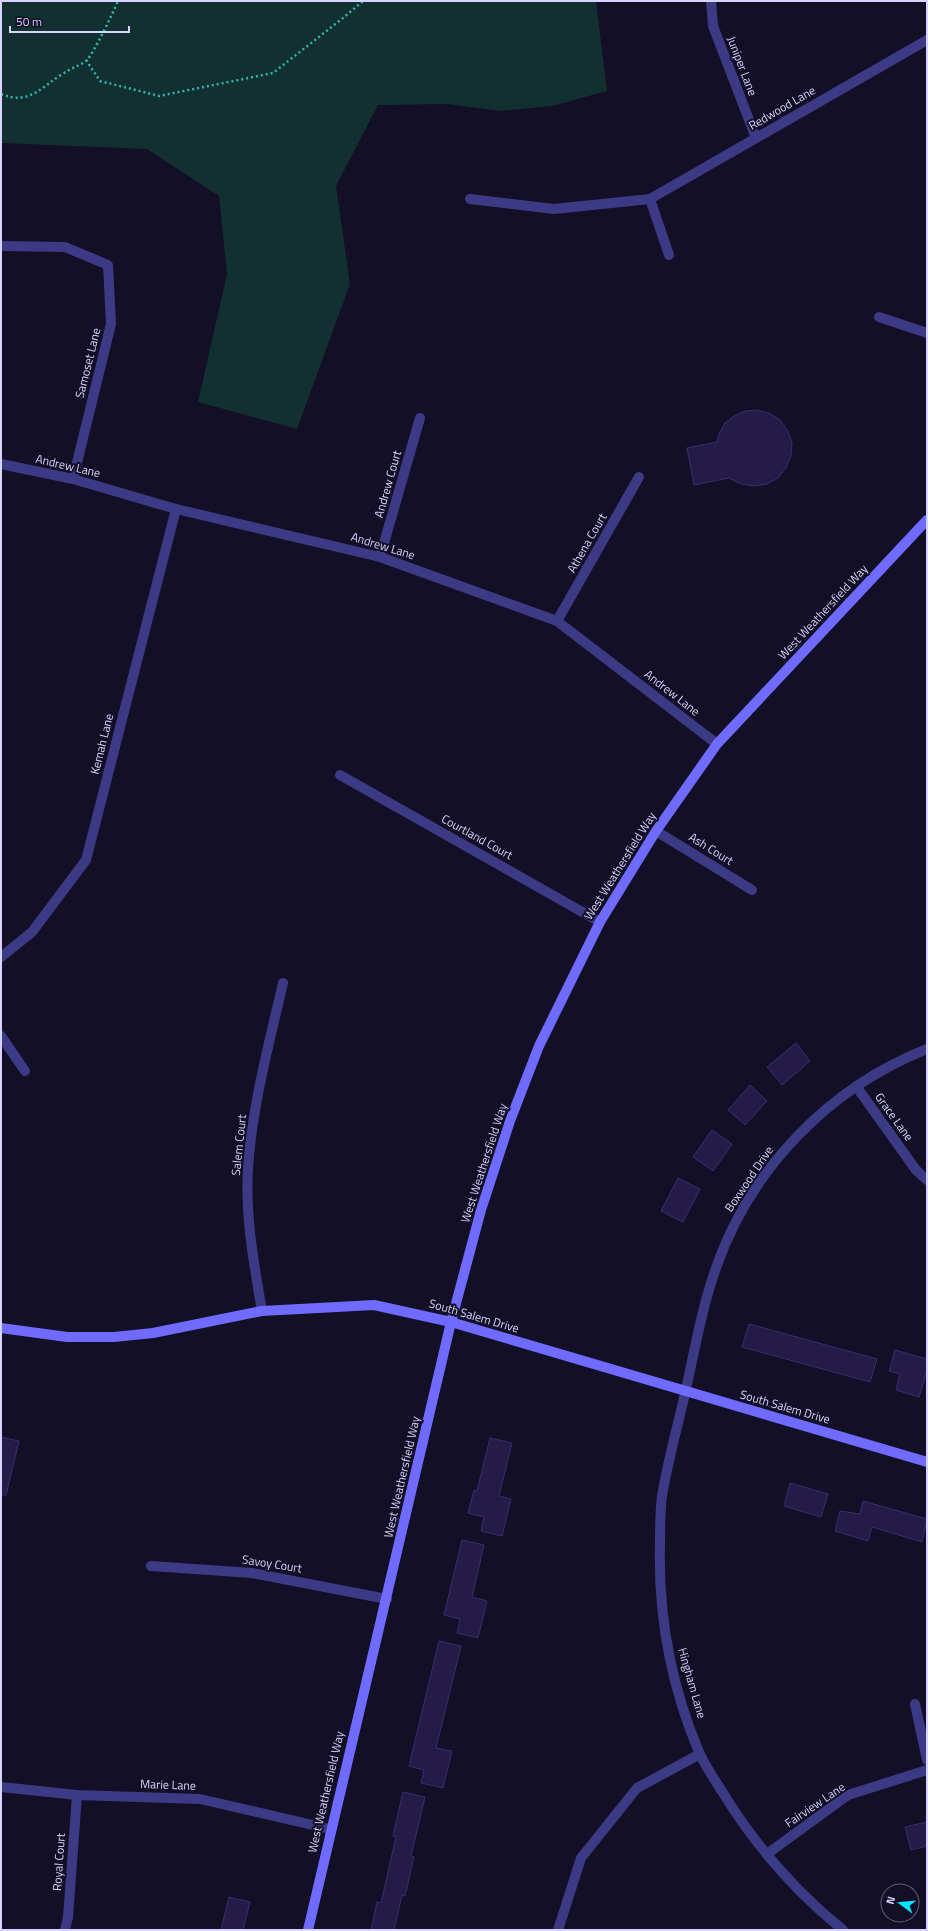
<svg xmlns="http://www.w3.org/2000/svg" width="928" height="1931" viewBox="0 0 928 1931" font-family="'Titillium Web',sans-serif">
<style>
.green{fill:#12302f}
.building{fill:#241b47;stroke:#3b2d73}
.lines{fill:none;stroke-linecap:round;stroke-linejoin:round}
.path{stroke:#2fb8b0;stroke-width:2.5;stroke-dasharray:2 3;stroke-linecap:butt}
.street{stroke:#3d3a85;stroke-width:10}
.secondary{stroke:#6f6bff;stroke-width:10}
.labels{text-anchor:middle;stroke-width:4;stroke-linejoin:round;paint-order:stroke}
.street-label{font-size:12px;fill:#d9d4ff;stroke:#130f26}
</style>
<rect width="100%" height="100%" fill="#130f26"/>
<path class="green" d="M1 1H596L607 91 552 106 501 111 447 104 378 105 336 186 350 284 297 429 198 402 227 274 219 196 147 149 1 143Z"/>
<g class="building">
<path d="M757 410 769 413 780 420 788 431 792 443 791 456 786 468 778 478 767 484 754 486 741 484 729 478 694 485 687 448 717 442 719 434 725 423 734 416 745 411Z"/>
<path d="M796 1043 810 1061 782 1085 767 1067Z"/>
<path d="M750 1085 767 1101 745 1125 728 1110Z"/>
<path d="M712 1130 732 1144 713 1171 693 1157Z"/>
<path d="M678 1178 700 1189 683 1222 661 1211Z"/>
<path d="M749 1324 877 1359 870 1382 742 1347Z"/>
<path d="M895 1350 927 1359V1370L919 1397 896 1390 900 1374 889 1371Z"/>
<path d="M1 1437 19 1441 6 1495H1Z"/>
<path d="M490 1438 512 1443 499 1496 511 1499 502 1536 481 1531 484 1517 468 1513 474 1490 477 1491Z"/>
<path d="M790 1483 828 1494 821 1517 784 1506Z"/>
<path d="M863 1501 927 1519 922 1542 872 1527 868 1541 835 1531 840 1511 860 1514Z"/>
<path d="M462 1540 484 1545 472 1597 487 1601 478 1638 457 1633 460 1619 444 1615Z"/>
<path d="M439 1641 461 1646 436 1748 452 1751 443 1788 421 1783 424 1770 409 1766Z"/>
<path d="M403 1792 425 1797 411 1856 414 1857 405 1896 402 1895 394 1930H371L377 1902 381 1903 396 1837 393 1836Z"/>
<path d="M927 1822V1846L911 1850 905 1827Z"/>
<path d="M229 1897 250 1902 243 1930H221Z"/>
</g>
<g class="lines">
<g class="path">
<path d="M86 60 100 81 159 96 273 73 343 18 363 1"/>
<path d="M1 94C30 106 42 86 64 73 71 68 79 66 86 61 94 53 113 13 118 1"/>
</g>
<g class="street">
<path d="M711 1 713 26 756 138"/>
<path d="M470 199 554 209 650 199 927 40"/>
<path d="M650 199 669 255"/>
<path d="M1 246 65 247 108 265 111 324 73 479"/>
<path d="M879 317 927 333"/>
<path d="M1 464 73 479 176 509 380 557 557 621 717 744"/>
<path d="M380 557 420 418"/>
<path d="M557 621 639 477"/>
<path d="M340 775 600 922"/>
<path d="M656 831 752 890"/>
<path d="M1 957 32 932 86 860 176 509"/>
<path d="M1 1036 25 1071"/>
<path d="M856 1086 916 1170 927 1180"/>
<path d="M262 1311C254 1264 245 1216 248 1169 252 1106 269 1044 283 983"/>
<path d="M151 1566 252 1573 387 1599"/>
<path d="M915 1704 927 1760"/>
<path d="M1 1787 77 1795 200 1799 330 1829"/>
<path d="M767 1854 848 1795 927 1770"/>
<path d="M65 1930 68 1917 77 1795"/>
<path d="M558 1930 581 1858 637 1788 700 1754"/>
<path d="M843 1930C795 1891 755 1845 723 1793 715 1780 705 1766 699 1752 671 1686 658 1615 660 1543 660 1528 660 1512 662 1496 668 1460 678 1425 686 1389 695 1349 702 1307 716 1268 751 1168 829 1088 927 1049"/>
</g>
<g class="secondary">
<path d="M1 1328 67 1337H114L153 1333 262 1311 374 1305 451 1322 927 1462"/>
<path d="M308 1930 451 1322 481 1210 510 1121 539 1046 600 922 656 831 717 744 927 520"/>
</g>
</g>
<g class="labels">
<g class="street-label">
<text transform="translate(742 66) rotate(69)" y="4">Juniper Lane</text>
<text transform="translate(782 108) rotate(-30)" y="4">Redwood Lane</text>
<text transform="translate(88 363) rotate(-76)" y="4">Samoset Lane</text>
<text transform="translate(68 466) rotate(13)" y="4">Andrew Lane</text>
<text transform="translate(388 484) rotate(-74)" y="4">Andrew Court</text>
<text transform="translate(587 543) rotate(-60)" y="4">Athena Court</text>
<text transform="translate(383 546) rotate(17)" y="4">Andrew Lane</text>
<text transform="translate(823 612) rotate(-47)" y="4">West Weathersfield Way</text>
<text transform="translate(672 693) rotate(38)" y="4">Andrew Lane</text>
<text transform="translate(102 744) rotate(-76)" y="4">Kemah Lane</text>
<text transform="translate(477 837) rotate(29)" y="4">Courtland Court</text>
<text transform="translate(711 849) rotate(32)" y="4">Ash Court</text>
<text transform="translate(620 866) rotate(-58)" y="4">West Weathersfield Way</text>
<text transform="translate(894 1117) rotate(54)" y="4">Grace Lane</text>
<text transform="translate(239 1145) rotate(-84)" y="4">Salem Court</text>
<text transform="translate(484 1163) rotate(-72)" y="4">West Weathersfield Way</text>
<text transform="translate(749 1179) rotate(-56)" y="4">Boxwood Drive</text>
<text transform="translate(474 1316) rotate(16)" y="4">South Salem Drive</text>
<text transform="translate(785 1407) rotate(16)" y="4">South Salem Drive</text>
<text transform="translate(402 1477) rotate(-77)" y="4">West Weathersfield Way</text>
<text transform="translate(272 1564) rotate(9)" y="4">Savoy Court</text>
<text transform="translate(692 1683) rotate(74)" y="4">Hingham Lane</text>
<text transform="translate(168 1785) rotate(2)" y="4">Marie Lane</text>
<text transform="translate(326 1792) rotate(-77)" y="4">West Weathersfield Way</text>
<text transform="translate(815 1805) rotate(-34)" y="4">Fairview Lane</text>
<text transform="translate(59 1862) rotate(-86)" y="4">Royal Court</text>
</g>
</g>
<rect width="928" height="1931" fill="none" stroke="#d9d4ff" stroke-width="4"/>
<g transform="translate(900 1903) rotate(286)"><circle r="19" fill="#130f26" stroke="#625e7d"/>
<path d="M0-3L7 15L0 10L-7 15Z" fill="#00e5ff"/>
<text y="-6" font-size="11" font-weight="bold" text-anchor="middle" fill="#d9d4ff">N</text>
</g>
<path d="M10 26v6h119v-6" fill="none" stroke="#d9d4ff" stroke-width="2"/>
<text x="16" y="26" font-size="12" fill="#d9d4ff" stroke="#130f26" stroke-width="3" paint-order="stroke">50 m</text>
</svg>
